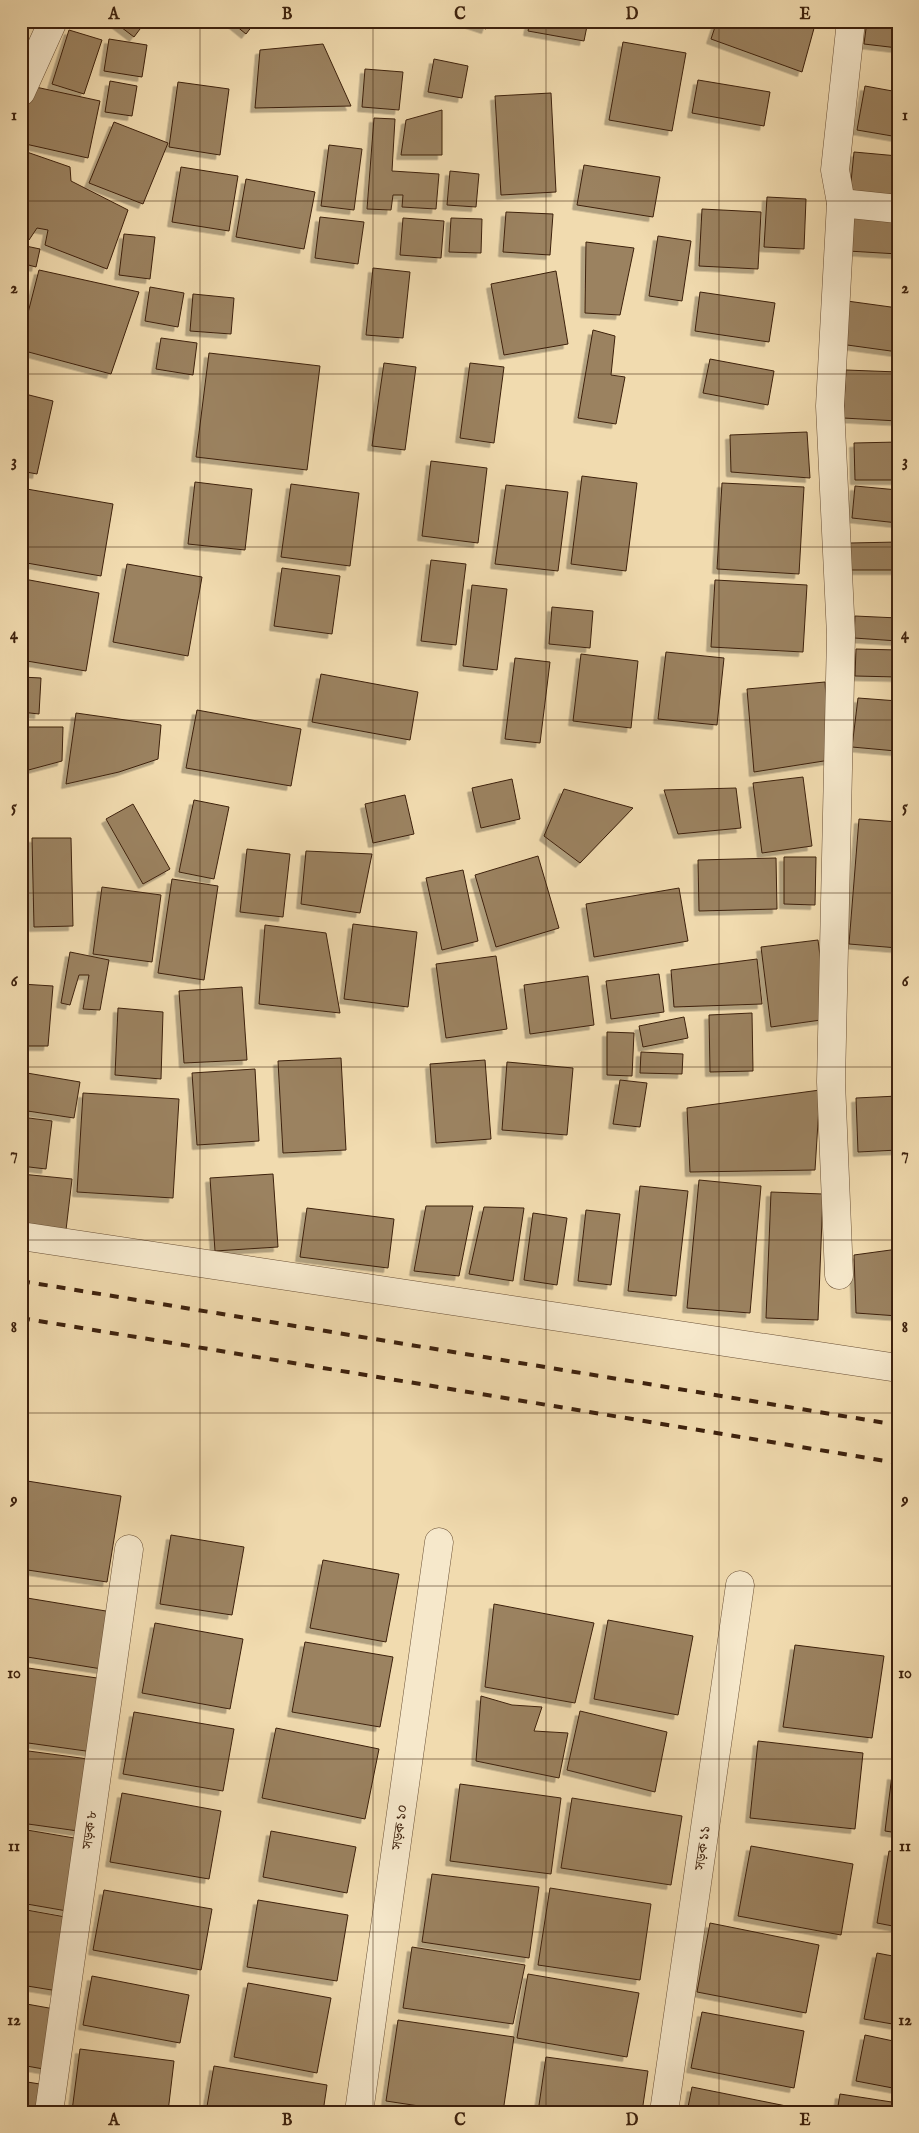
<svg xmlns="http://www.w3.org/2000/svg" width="919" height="2133" viewBox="0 0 919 2133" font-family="'IM FELL English','Noto Serif Bengali',serif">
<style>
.building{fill:#9b8261;stroke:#3d210d;filter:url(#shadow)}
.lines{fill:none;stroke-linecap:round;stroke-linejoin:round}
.minor-casing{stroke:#6a5036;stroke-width:29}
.minor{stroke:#f6e8cb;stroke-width:28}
.rail{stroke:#3d210d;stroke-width:4;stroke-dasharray:9 9;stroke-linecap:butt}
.grid{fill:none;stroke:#3d210d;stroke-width:1;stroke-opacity:0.55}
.labels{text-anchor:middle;stroke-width:5;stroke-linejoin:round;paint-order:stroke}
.street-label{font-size:14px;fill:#3d210d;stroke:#f6e8cb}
.neatline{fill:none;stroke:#3d210d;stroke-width:2}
.grid-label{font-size:16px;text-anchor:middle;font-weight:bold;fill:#3d210d}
</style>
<defs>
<filter id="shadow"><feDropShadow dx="-4.5" dy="4.5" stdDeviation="0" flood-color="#0004"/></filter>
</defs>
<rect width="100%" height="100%" fill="#f1dbaf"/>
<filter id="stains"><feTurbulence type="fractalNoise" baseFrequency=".004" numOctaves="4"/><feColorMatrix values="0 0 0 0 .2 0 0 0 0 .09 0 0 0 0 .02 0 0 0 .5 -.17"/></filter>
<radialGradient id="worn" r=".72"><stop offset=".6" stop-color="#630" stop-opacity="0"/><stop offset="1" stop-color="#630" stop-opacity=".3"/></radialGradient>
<g class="building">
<path d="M21 21H29L23 37 21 36Z"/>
<path d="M113 21H146L134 37Z"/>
<path d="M230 21H256L246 34Z"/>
<path d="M462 21H489L486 29Z"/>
<path d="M530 21H588L584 41 528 31Z"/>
<path d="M717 21H816L802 72 711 39Z"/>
<path d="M867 21H898V48L864 44Z"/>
<path d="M69 30 102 40 84 94 52 84Z"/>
<path d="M109 39 147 45 142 77 104 71Z"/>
<path d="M623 42 686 53 672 131 609 120Z"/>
<path d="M323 44 351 106 255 108 260 50Z"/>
<path d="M434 59 468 66 462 98 428 92Z"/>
<path d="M365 69 403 72 399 110 362 107Z"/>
<path d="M698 80 770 92 764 126 692 113Z"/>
<path d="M110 81 137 86 132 116 105 112Z"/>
<path d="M178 82 229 89 220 155 169 147Z"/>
<path d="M31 86 100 101 88 158 21 143V132Z"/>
<path d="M865 86 898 92V137L857 130Z"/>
<path d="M551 93 556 192 501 195 495 96Z"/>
<path d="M442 110V155H401L406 120Z"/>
<path d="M374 118 395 119 392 171 439 174 436 209 402 207 403 195H393L391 210 367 209Z"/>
<path d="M114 122 168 143 143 204 89 183Z"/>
<path d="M329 145 362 149 354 210 321 206Z"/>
<path d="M21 150 70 167 71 181 128 210 107 269 45 245 48 230 37 228 29 240 21 236Z"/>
<path d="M854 152 898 156V196L850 192Z"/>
<path d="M584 165 660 177 653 217 577 205Z"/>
<path d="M181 167 238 176 229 231 172 222Z"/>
<path d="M450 171 479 174 476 207 447 205Z"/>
<path d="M246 179 315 192 304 249 236 237Z"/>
<path d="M767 197 806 199 804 249 764 247Z"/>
<path d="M702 209 761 212 758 269 699 266Z"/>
<path d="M506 212 553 214 550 255 503 252Z"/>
<path d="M851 213 898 216V254L848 251Z"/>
<path d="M320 217 364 222 358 264 315 258Z"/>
<path d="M403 218 444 221 441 258 400 255Z"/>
<path d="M451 218 482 219 481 253 449 252Z"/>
<path d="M124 234 155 237 150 279 119 275Z"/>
<path d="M658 236 691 241 682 301 649 296Z"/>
<path d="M586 242 634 248 620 315 585 313Z"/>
<path d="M21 245 40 249 36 267 21 263Z"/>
<path d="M373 268 410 272 403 338 366 335Z"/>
<path d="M39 270 139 292 111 374 21 350V340Z"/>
<path d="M556 271 568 344 504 355 491 284Z"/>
<path d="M150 287 184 293 178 327 145 321Z"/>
<path d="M700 292 775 303 769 342 695 331Z"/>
<path d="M193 294 234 298 231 334 190 331Z"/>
<path d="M847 301 898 308V352L840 344Z"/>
<path d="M593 330 615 336 611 375 625 377 616 424 578 418Z"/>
<path d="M161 338 197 343 193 375 156 369Z"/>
<path d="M209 353 320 366 307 470 196 457Z"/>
<path d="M710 359 774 371 768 405 703 393Z"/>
<path d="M384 363 416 367 405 450 372 446Z"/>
<path d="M470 363 504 367 494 443 460 438Z"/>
<path d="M846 370 898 372V421L843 418Z"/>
<path d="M21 393 53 401 37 474 21 471Z"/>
<path d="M807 432 810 478 731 472 730 435Z"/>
<path d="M898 442V480H855L854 443Z"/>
<path d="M431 461 487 468 478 543 422 536Z"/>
<path d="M582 476 637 483 626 571 571 564Z"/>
<path d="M195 482 252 489 245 550 188 544Z"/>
<path d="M722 483 804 487 799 574 717 569Z"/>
<path d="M291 484 359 493 350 566 281 557Z"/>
<path d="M506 485 568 492 558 571 495 564Z"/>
<path d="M855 486 898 490V523L852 518Z"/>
<path d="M21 488 113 504 101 576 21 562Z"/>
<path d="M898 542V570H850V543Z"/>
<path d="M431 560 466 564 456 645 421 641Z"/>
<path d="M127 564 202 577 188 656 113 642Z"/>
<path d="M282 568 340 576 332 634 274 626Z"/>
<path d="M24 579 99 593 86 671 21 660V597Z"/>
<path d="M715 580 807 585 803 652 711 647Z"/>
<path d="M472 585 507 589 497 670 463 666Z"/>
<path d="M552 607 593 611 590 648 549 644Z"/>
<path d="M855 616 898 618V641L854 638Z"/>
<path d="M856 649 898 650V677L855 676Z"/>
<path d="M666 652 724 658 717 725 658 719Z"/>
<path d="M581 654 638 661 631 728 573 721Z"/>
<path d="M515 658 550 662 540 743 505 739Z"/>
<path d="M321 674 418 692 410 740 312 722Z"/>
<path d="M21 677 41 678 39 714 21 712Z"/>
<path d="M825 682 830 760 754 772 747 689Z"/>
<path d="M858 698 898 701 896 751 852 747Z"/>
<path d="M197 710 301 729 291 786 186 768Z"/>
<path d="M76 713 161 725 158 759 119 772 66 784Z"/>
<path d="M21 727H63L62 761 21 772Z"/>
<path d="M803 777 812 846 762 853 753 783Z"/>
<path d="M512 779 520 819 481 828 472 788Z"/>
<path d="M736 788 741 828 678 834 664 790Z"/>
<path d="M564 789 633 808 580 863 544 836Z"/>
<path d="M405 795 414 834 373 843 365 804Z"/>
<path d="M194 800 229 807 214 879 179 872Z"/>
<path d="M133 804 170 869 143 884 106 819Z"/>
<path d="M859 819 898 822V948L849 944Z"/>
<path d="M32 838H71L73 926 34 927Z"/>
<path d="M21 839 25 971H21Z"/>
<path d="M247 849 290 854 283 917 240 912Z"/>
<path d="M306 851 372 854 360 913 301 904Z"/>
<path d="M538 856 559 928 496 947 475 875Z"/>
<path d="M784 857H816L815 905 784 904Z"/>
<path d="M776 858 777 909 699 911 698 860Z"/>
<path d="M463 870 478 941 442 950 426 878Z"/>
<path d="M172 879 218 886 204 980 158 973Z"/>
<path d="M102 887 161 895 152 962 93 954Z"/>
<path d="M679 888 688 941 594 957 586 904Z"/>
<path d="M353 924 417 932 408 1007 344 999Z"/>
<path d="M265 925 326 933 340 1013 259 1004Z"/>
<path d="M818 940 828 1019 771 1027 761 947Z"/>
<path d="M70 952 109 960 100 1010 83 1009 89 975H79L70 1005 61 1003Z"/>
<path d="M496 956 507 1029 446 1038 436 964Z"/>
<path d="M757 959 762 1004 674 1007 671 970Z"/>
<path d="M659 974 664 1012 611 1019 606 981Z"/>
<path d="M588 976 594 1025 530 1034 524 985Z"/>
<path d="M21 984 53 986 48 1046H21Z"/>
<path d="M242 987 247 1060 184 1063 179 991Z"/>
<path d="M118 1008 163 1012 161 1079 115 1075Z"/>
<path d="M752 1013 753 1071 710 1072 709 1015Z"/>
<path d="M684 1017 688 1038 643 1047 639 1026Z"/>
<path d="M607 1032 634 1033 632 1076 607 1075Z"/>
<path d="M641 1052 683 1054 682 1074 640 1073Z"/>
<path d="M341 1058 346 1150 283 1153 278 1061Z"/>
<path d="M485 1060 491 1139 436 1143 430 1064Z"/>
<path d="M507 1062 573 1068 567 1135 502 1130Z"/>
<path d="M255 1069 259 1141 197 1145 192 1073Z"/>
<path d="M21 1072 80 1082 74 1118 21 1110Z"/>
<path d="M620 1080 647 1083 640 1127 613 1124Z"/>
<path d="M820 1090 815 1170 690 1172 687 1108Z"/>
<path d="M83 1093 179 1099 173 1198 77 1192Z"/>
<path d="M898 1096V1150L858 1152 856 1098Z"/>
<path d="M21 1117 52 1121 46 1169 21 1166Z"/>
<path d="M21 1174 72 1179 66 1230 21 1225Z"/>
<path d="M273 1174 278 1247 215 1251 210 1178Z"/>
<path d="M699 1180 761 1186 750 1313 687 1308Z"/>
<path d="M640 1186 688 1191 676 1296 628 1291Z"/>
<path d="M771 1192 823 1194 818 1320 766 1318Z"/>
<path d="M426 1206H473L459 1276 414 1271Z"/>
<path d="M484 1207 524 1208 513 1281 469 1274Z"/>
<path d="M307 1208 394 1219 388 1268 300 1257Z"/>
<path d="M586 1210 620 1214 611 1285 578 1281Z"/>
<path d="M533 1213 567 1218 557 1285 524 1280Z"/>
<path d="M898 1249V1316L856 1313 854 1255Z"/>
<path d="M21 1480 121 1496 107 1582 21 1569Z"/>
<path d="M171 1535 244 1547 232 1615 160 1604Z"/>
<path d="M323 1560 399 1574 386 1642 310 1628Z"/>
<path d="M21 1597 118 1613 108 1670 21 1656Z"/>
<path d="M494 1604 594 1623 575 1703 485 1687Z"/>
<path d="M608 1620 693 1636 678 1715 594 1699Z"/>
<path d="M155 1623 243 1639 230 1709 142 1693Z"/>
<path d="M305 1642 393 1657 380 1727 292 1712Z"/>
<path d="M795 1645 884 1656 872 1738 783 1727Z"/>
<path d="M21 1667 104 1679 93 1752 21 1742Z"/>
<path d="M481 1696 512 1705 542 1707 534 1731 568 1733 559 1778 476 1761Z"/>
<path d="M580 1711 667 1732 655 1792 567 1770Z"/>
<path d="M134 1712 234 1729 223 1791 123 1774Z"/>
<path d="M276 1728 379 1749 365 1819 262 1798Z"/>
<path d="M758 1741 863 1753 855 1829 750 1818Z"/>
<path d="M21 1750 88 1759 78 1831 21 1823Z"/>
<path d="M892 1775 898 1776V1833L885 1831Z"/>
<path d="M460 1784 561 1798 551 1874 450 1861Z"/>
<path d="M122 1793 221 1811 209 1879 110 1862Z"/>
<path d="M572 1798 682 1816 671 1885 561 1868Z"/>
<path d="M21 1829 80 1839 67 1911 21 1903Z"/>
<path d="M271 1831 356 1847 347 1893 263 1877Z"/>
<path d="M751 1846 853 1864 841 1935 738 1916Z"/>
<path d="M889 1851 898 1852V1927L877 1923Z"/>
<path d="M432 1874 539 1887 529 1958 422 1942Z"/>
<path d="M550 1888 651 1904 640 1980 538 1965Z"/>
<path d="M104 1890 212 1909 201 1970 93 1950Z"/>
<path d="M258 1900 348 1915 337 1981 247 1967Z"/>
<path d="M21 1909 71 1918 58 1991 21 1985Z"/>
<path d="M710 1923 819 1945 806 2013 697 1992Z"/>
<path d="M412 1947 525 1965 513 2024 403 2008Z"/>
<path d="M877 1953 898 1957V2025L864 2019Z"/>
<path d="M528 1974 639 1993 627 2057 517 2038Z"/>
<path d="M92 1976 189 1995 180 2043 83 2025Z"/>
<path d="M248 1983 331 1998 317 2073 234 2057Z"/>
<path d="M21 2003 60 2010 49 2070 21 2065Z"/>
<path d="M702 2012 804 2031 794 2088 691 2068Z"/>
<path d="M398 2020 514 2037 503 2112H459L386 2101Z"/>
<path d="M865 2035 898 2042V2089L856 2081Z"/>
<path d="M80 2049 174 2061 168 2112 72 2111Z"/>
<path d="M546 2057 648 2071 642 2112H538Z"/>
<path d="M214 2066 327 2085 323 2112H206Z"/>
<path d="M21 2081 46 2085 42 2112H21Z"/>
<path d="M692 2087 806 2110 805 2112H687Z"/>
<path d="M840 2094 898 2103V2112H837Z"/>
</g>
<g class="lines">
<g class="minor-casing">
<g id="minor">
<path d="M21 92 53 21"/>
<path d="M841 203 898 209"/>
<path d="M21 1236 898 1368"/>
<path d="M839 1275 831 1082 841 635 830 406 841 203 835 170 851 21"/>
<path d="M49 2112 129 1549"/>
<path d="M359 2112 439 1542"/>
<path d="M664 2112 740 1585"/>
</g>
</g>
<use href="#minor" class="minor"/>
<g class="rail">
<path d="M21 1281 898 1425"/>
<path d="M21 1318 898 1463"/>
</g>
</g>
<path class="grid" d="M200 21V2112M373 21V2112M546 21V2112M719 21V2112M21 201H898M21 374H898M21 547H898M21 720H898M21 893H898M21 1067H898M21 1240H898M21 1413H898M21 1586H898M21 1759H898M21 1932H898"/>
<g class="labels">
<g class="street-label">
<text transform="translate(399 1827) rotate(-82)" y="5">সড়ক ১০</text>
<text transform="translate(89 1830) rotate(-82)" y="5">সড়ক ৮</text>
<text transform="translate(702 1848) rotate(-82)" y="5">সড়ক ১১</text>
</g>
</g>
<rect width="919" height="2133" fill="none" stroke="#f1dbaf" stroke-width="55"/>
<rect x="28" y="28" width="864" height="2078" class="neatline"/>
<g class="grid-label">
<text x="114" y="19">A</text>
<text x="287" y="19">B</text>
<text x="460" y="19">C</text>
<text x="632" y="19">D</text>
<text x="805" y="19">E</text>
<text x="14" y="120">1</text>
<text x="905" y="120">1</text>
<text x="14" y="293">2</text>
<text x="905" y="293">2</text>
<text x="14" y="466">3</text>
<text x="905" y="466">3</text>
<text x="14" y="639">4</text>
<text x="905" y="639">4</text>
<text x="14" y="812">5</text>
<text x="905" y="812">5</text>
<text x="14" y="986">6</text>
<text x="905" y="986">6</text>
<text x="14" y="1159">7</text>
<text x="905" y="1159">7</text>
<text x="14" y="1332">8</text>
<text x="905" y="1332">8</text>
<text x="14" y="1505">9</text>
<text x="905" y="1505">9</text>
<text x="14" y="1678">10</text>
<text x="905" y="1678">10</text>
<text x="14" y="1851">11</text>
<text x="905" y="1851">11</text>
<text x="14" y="2025">12</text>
<text x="905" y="2025">12</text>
<text x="114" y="2125">A</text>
<text x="287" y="2125">B</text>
<text x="460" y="2125">C</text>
<text x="632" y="2125">D</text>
<text x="805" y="2125">E</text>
</g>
<rect width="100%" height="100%" filter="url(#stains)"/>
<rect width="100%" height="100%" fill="url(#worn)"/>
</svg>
